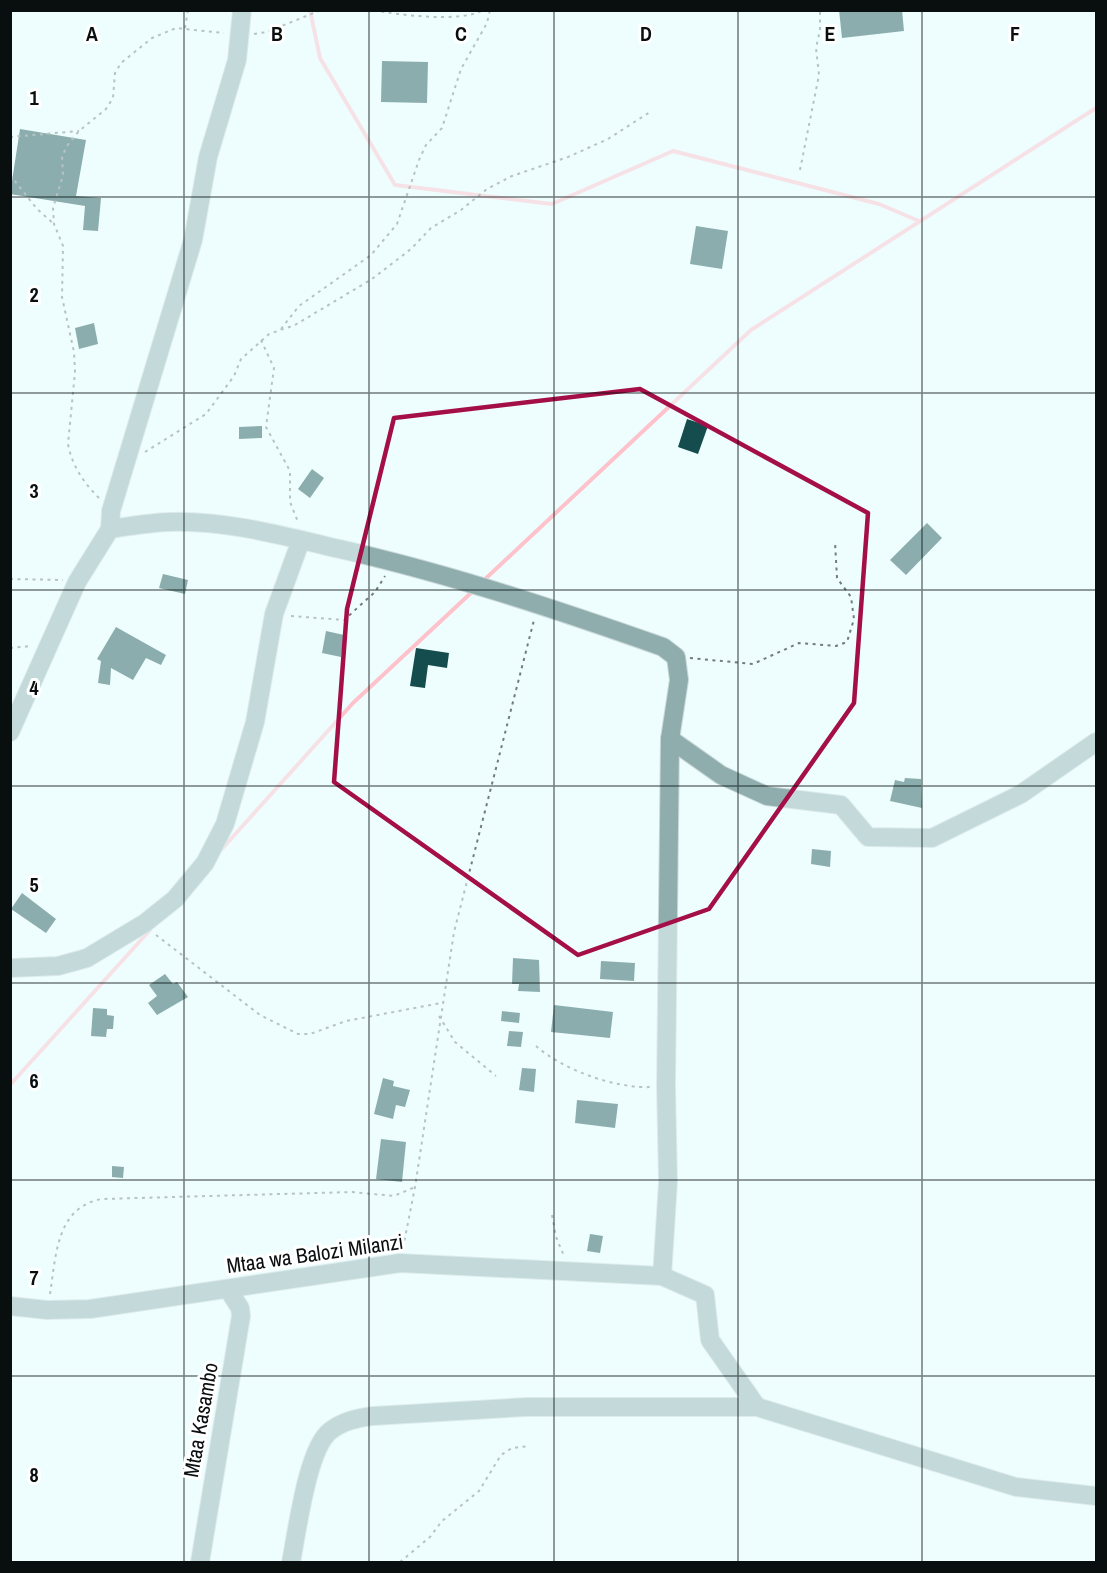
<svg xmlns="http://www.w3.org/2000/svg" width="1107" height="1573" viewBox="0 0 1107 1573" font-family="'Archivo Narrow',sans-serif">
<style>
.lines{fill:none;stroke-linecap:round;stroke-linejoin:round}
.stream{stroke:#fec2cb;stroke-width:4}
.building{fill:#154d4e}
.minor-casing{stroke:#c9d8d8;stroke-width:20}
.path{stroke:#727c7c;stroke-width:2;stroke-dasharray:3 4.5;stroke-linecap:butt}
.minor{stroke:#90adad;stroke-width:18}
.marked{fill:none;stroke:#a50f47;stroke-width:4.5;stroke-linejoin:round}
.grid{fill:none;stroke:#090e0e;stroke-width:1.5;stroke-opacity:0.55}
.labels{text-anchor:middle;stroke-width:6;stroke-linejoin:round;paint-order:stroke}
.street-label{font-size:21px;fill:#090e0e;stroke:#fff}
.grid-label{font-size:20px;text-anchor:middle;font-weight:bold;fill:#090e0e;stroke:#fff;stroke-width:6;stroke-linejoin:round;paint-order:stroke}
</style>
<rect width="100%" height="100%" fill="#eefefe"/>
<g class="lines">
<g class="stream">
<path d="M310 10 320 58 395 185 552 204 673 151 879 204 919 221"/>
<path d="M482 582 751 330 1096 108"/>
<path d="M221 850 353 703 473 591"/>
<path d="M10 1085 150 930"/>
</g>
</g>
<g class="building">
<path d="M839 10H902L904 31 842 38Z"/>
<path d="M382 61 428 62 427 103 381 102Z"/>
<path d="M20 129 86 140 76 196 101 198 98 231 83 230 85 206 10 194Z"/>
<path d="M696 226 728 231 722 269 690 264Z"/>
<path d="M94 323 98 344 79 349 75 328Z"/>
<path d="M687 419 708 426 698 454 678 447Z"/>
<path d="M262 426V438L239 439V427Z"/>
<path d="M312 469 324 478 310 498 298 489Z"/>
<path d="M927 523 942 538 906 575 890 560Z"/>
<path d="M163 574 188 580 185 594 159 588Z"/>
<path d="M116 627 166 655 161 665 146 658 133 680 111 668 110 685 98 683 101 661 97 659Z"/>
<path d="M326 631 344 635 341 657 322 653Z"/>
<path d="M416 648 449 653 447 668 428 665 425 688 410 686Z"/>
<path d="M905 778 921 779 922 808 890 801 895 780 904 782Z"/>
<path d="M812 849 831 851 830 867 811 864Z"/>
<path d="M22 893 56 919 46 933 11 909Z"/>
<path d="M513 958 539 960 540 992 518 991 519 984H512Z"/>
<path d="M601 961 635 963 634 981 600 979Z"/>
<path d="M165 974 173 984 177 982 188 997 157 1015 148 1003 157 996 149 985Z"/>
<path d="M554 1005 613 1012 610 1038 551 1032Z"/>
<path d="M93 1008 107 1009V1015L114 1016 113 1029H107L106 1037 91 1036Z"/>
<path d="M502 1011 520 1013 519 1023 501 1021Z"/>
<path d="M509 1031 523 1032 521 1047 507 1046Z"/>
<path d="M522 1068 536 1069 534 1092 519 1090Z"/>
<path d="M383 1078 394 1081 393 1086 410 1090 405 1107 396 1105 393 1119 374 1114Z"/>
<path d="M577 1100 618 1104 615 1128 575 1123Z"/>
<path d="M381 1139 406 1142 402 1182 376 1179Z"/>
<path d="M112 1166 124 1167 123 1178 112 1177Z"/>
<path d="M590 1234 603 1236 600 1253 587 1251Z"/>
</g>
<g class="lines">
<g class="minor-casing">
<g id="minor">
<path d="M110 529C129 526 149 523 169 522 227 520 288 537 344 550 453 575 558 610 663 647L676 657 679 680 670 739 666 1086 668 1182 662 1276"/>
<path d="M10 732 77 582 110 529 111 511 193 240 208 157 237 60 242 10"/>
<path d="M670 739 721 775 767 796 841 805 868 837 932 838 1021 794 1096 742"/>
<path d="M10 968 58 966 87 958 145 923 175 899 205 863 225 824 255 722 274 614 301 540"/>
<path d="M10 1306 47 1310 90 1309 400 1263 662 1276 705 1295 710 1340 757 1407"/>
<path d="M200 1562 241 1316 240 1308 228 1289"/>
<path d="M291 1562C297 1533 307 1449 330 1431 343 1421 357 1418 373 1416L526 1407H757L1016 1487 1096 1496"/>
</g>
</g>
<g class="path">
<path d="M374 10C397 15 463 23 483 10"/>
<path d="M185 28 188 10"/>
<path d="M254 34 267 32 321 10"/>
<path d="M10 137 79 131"/>
<path d="M800 170 819 75 816 48 820 30V10"/>
<path d="M10 175 37 209 54 224"/>
<path d="M281 329 299 306 371 255 397 224 419 160 426 145 442 128 461 69 487 23 490 10"/>
<path d="M261 340 274 368 266 427 290 471V502L298 522"/>
<path d="M145 452 206 414 234 376 241 359 269 334 295 325 372 279 411 249 431 228 461 210 487 189 512 176 568 157 608 139 650 112"/>
<path d="M99 498C84 483 72 466 68 444L75 372 74 352 62 297 63 246 54 224 53 208 63 175 62 158 66 147 79 131 106 109 113 98 115 73 121 63 152 38 176 28 224 33"/>
<path d="M10 579 63 580"/>
<path d="M291 616 344 620 375 592 385 576"/>
<path d="M10 648 32 646"/>
<path d="M690 658 753 664 799 643 836 646 847 642 854 619 851 597 837 578 835 542"/>
<path d="M156 935 260 1015 298 1034H310L346 1021 441 1003"/>
<path d="M439 1016 455 1042 496 1076"/>
<path d="M536 1046C563 1070 616 1089 652 1087"/>
<path d="M552 1215 556 1237 564 1256"/>
<path d="M403 1248 415 1187 454 932 534 620"/>
<path d="M50 1294C56 1256 56 1207 102 1199L352 1192 394 1196 415 1187"/>
<path d="M400 1562 430 1537 442 1521 479 1491 501 1455 512 1448 529 1446"/>
</g>
<use href="#minor" class="minor"/>
</g>
<path d="M0 0H1107V1573H0ZM640 389 868 513 854 703 709 909 578 955 334 782 347 609 394 418Z" fill="#eefefe" fill-opacity=".55" fill-rule="evenodd"/>
<path class="marked" d="M640 389 868 513 854 703 709 909 578 955 334 782 347 609 394 418Z"/>
<path class="grid" d="M184 10V1562M369 10V1562M554 10V1562M738 10V1562M922 10V1562M10 197H1096M10 393H1096M10 590H1096M10 786H1096M10 983H1096M10 1180H1096M10 1376H1096"/>
<g class="labels">
<g class="street-label">
<text transform="translate(315 1254) rotate(-8)" y="7">Mtaa wa Balozi Milanzi</text>
<text transform="translate(201 1420) rotate(-80)" y="7">Mtaa Kasambo</text>
</g>
</g>
<g class="grid-label">
<text x="92" y="41">A</text>
<text x="277" y="41">B</text>
<text x="461" y="41">C</text>
<text x="646" y="41">D</text>
<text x="830" y="41">E</text>
<text x="1015" y="41">F</text>
<text x="34" y="105">1</text>
<text x="34" y="302">2</text>
<text x="34" y="498">3</text>
<text x="34" y="695">4</text>
<text x="34" y="892">5</text>
<text x="34" y="1088">6</text>
<text x="34" y="1285">7</text>
<text x="34" y="1482">8</text>
</g>
<rect width="1107" height="1573" fill="none" stroke="#090e0e" stroke-width="24"/>
</svg>
